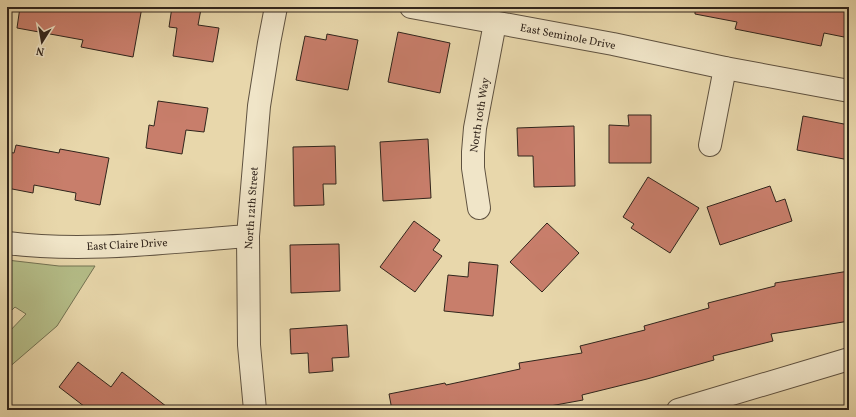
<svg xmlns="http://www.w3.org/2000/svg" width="856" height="417" viewBox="0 0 856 417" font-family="Vollkorn,serif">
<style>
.green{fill:#b5be89;stroke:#737252}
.building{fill:#c87e6b;stroke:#31251c}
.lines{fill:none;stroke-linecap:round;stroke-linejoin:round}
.street-casing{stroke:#5f5240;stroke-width:24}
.street{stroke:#f0e5c8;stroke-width:22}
.labels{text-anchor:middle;stroke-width:3.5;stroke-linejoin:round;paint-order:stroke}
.street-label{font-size:11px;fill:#31251c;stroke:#f0e5c8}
</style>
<rect width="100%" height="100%" fill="#e8d7ab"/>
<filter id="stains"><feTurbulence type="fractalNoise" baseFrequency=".005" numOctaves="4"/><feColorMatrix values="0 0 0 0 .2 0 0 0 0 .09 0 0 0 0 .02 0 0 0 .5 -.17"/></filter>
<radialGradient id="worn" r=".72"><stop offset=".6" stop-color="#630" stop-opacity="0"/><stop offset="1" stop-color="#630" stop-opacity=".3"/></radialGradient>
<path class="green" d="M7 260 59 266H95L57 326 7 369V334L26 314 15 307 7 315Z"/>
<g class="building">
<path d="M20 7H142L133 57 81 47 83 40 17 28Z"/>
<path d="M172 7H192L201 9 198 25 219 28 213 62 173 56 177 28 169 27Z"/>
<path d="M695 7H849V38L824 33 821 46 735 29 737 22 695 14Z"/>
<path d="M398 32 450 43 440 93 388 82Z"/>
<path d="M327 34 358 40 348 90 296 80 305 36 326 40Z"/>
<path d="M158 101 208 108 204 132 186 130 182 154 146 148 149 125 154 126Z"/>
<path d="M628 115H651V163H609V125L629 126Z"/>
<path d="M803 116 849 125V160L797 150Z"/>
<path d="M574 126 575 186 534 187 533 156H518L517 128Z"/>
<path d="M428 139 431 198 383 201 380 142Z"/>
<path d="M16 145 59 153 60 149 109 158 100 205 75 200 76 193 34 185 33 193 7 188V152L14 153Z"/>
<path d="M335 146 336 184H323L324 205 294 206 293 147Z"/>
<path d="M648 177 699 208 670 253 631 228 634 224 623 217Z"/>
<path d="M770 186 776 202 785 199 792 221 720 245 707 207Z"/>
<path d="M414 221 440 240 433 250 442 256 415 292 380 267Z"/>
<path d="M547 223 579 253 542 292 510 262Z"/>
<path d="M339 244 340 291 291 293 290 245Z"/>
<path d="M469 262 498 265 493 316 444 311 448 275 468 277Z"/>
<path d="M849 271V321L771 334 773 341 713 356 714 360 647 379 582 395 583 400 528 410H392L389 394 445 383 446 385 520 369 519 363 582 353 580 346 645 330 644 326 709 308 708 303 775 286V283Z"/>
<path d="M347 325 349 357 332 358 333 371 309 373 308 353 291 354 290 329Z"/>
<path d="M78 362 111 387 122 372 171 410H89L59 387Z"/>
</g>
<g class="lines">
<g class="street-casing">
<g id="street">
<path d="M411 7 613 44 725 68 849 91"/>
<path d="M710 145 725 68"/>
<path d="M479 208 473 168V152L475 128 495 23"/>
<path d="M7 243C87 253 168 242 248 236"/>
<path d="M255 410 249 345 248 236 259 106 269 43 276 7"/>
<path d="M678 410 849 359"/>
</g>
</g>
<use href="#street" class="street"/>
</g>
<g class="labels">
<g class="street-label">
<text transform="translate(568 36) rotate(11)" y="4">East Seminole Drive</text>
<text transform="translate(479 115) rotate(-81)" y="4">North 10th Way</text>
<text transform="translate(251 208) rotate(-86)" y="4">North 12th Street</text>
<text transform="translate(127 244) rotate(-3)" y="4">East Claire Drive</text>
</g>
</g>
<rect width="856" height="417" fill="none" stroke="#e8d7ab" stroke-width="24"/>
<rect x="8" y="8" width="840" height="401" fill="none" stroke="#31251c" stroke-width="2"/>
<rect x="12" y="12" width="832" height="393" fill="none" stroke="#31251c"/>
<g transform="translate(42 42) rotate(191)" stroke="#f0e5c8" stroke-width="3" paint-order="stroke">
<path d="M0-3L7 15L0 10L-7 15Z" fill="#31251c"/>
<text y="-6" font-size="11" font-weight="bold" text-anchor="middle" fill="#31251c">N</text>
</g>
<rect width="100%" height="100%" filter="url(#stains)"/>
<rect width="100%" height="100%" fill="url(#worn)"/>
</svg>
